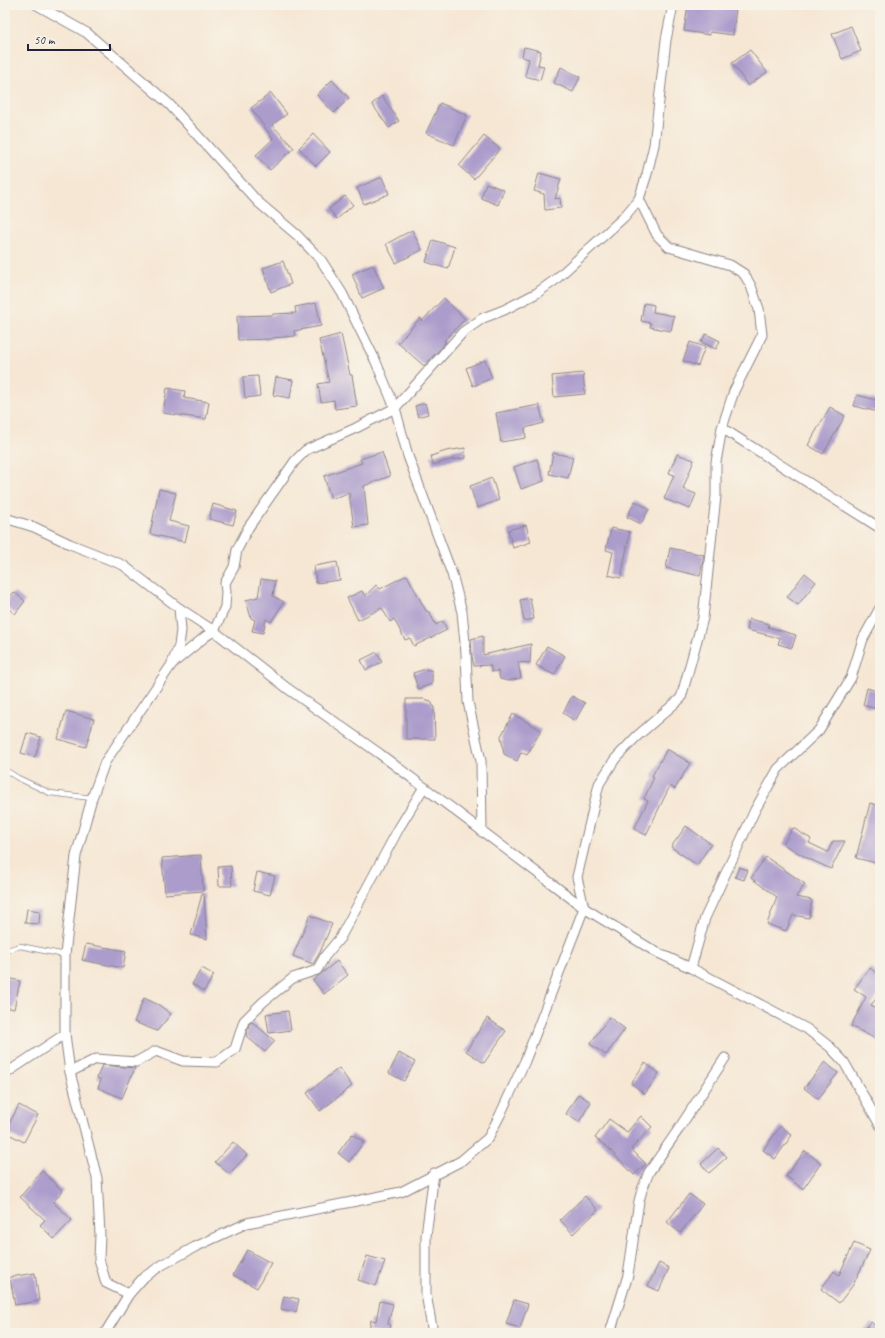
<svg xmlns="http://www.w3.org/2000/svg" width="885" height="1338" viewBox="0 0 885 1338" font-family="Caveat,sans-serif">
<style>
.building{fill:#ab9ccc}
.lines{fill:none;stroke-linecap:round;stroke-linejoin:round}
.lane-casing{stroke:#8c8488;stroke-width:6}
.street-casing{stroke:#8c8488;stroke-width:11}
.lane{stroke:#fff;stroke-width:4.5}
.street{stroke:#fff;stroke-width:9}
</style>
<rect width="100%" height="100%" fill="#f7f3e8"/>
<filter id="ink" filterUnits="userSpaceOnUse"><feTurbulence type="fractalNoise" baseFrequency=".025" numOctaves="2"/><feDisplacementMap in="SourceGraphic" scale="8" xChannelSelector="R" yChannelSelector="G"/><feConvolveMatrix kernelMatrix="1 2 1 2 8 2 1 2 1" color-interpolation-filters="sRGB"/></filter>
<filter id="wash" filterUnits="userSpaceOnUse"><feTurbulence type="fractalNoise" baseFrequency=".012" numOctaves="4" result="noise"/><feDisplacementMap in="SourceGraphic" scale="16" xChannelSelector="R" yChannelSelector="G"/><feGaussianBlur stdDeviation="0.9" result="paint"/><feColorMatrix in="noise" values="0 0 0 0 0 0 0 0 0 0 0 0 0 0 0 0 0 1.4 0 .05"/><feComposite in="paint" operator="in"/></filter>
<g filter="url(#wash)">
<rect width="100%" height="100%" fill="#f6e7d4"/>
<g id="blocks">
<g class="building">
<path d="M688 5H721L736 8 733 35 710 32V35L684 31Z"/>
<path d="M851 26 861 51 842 59 832 34Z"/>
<path d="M524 47 541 51 538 65 544 66 540 80 525 76 529 59 522 57Z"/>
<path d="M750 50 767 72 748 86 732 63Z"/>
<path d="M561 67 580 77 573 92 554 83Z"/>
<path d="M332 80 349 98 334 113 317 95Z"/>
<path d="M271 93 287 114 272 125 294 148 270 170 256 155 273 139 251 108Z"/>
<path d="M382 96 399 121 389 128 372 104Z"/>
<path d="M440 103 467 115 454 145 426 133Z"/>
<path d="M313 134 330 152 316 166 299 148Z"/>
<path d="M484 136 500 149 474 179 459 166Z"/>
<path d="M539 173 561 179 555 199 560 198 561 208 545 210 544 194 534 191Z"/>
<path d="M382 177 389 194 364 204 357 188Z"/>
<path d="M486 183 504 190 498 205 481 198Z"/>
<path d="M345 196 353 205 337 219 329 209Z"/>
<path d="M412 230 422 250 396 263 386 244Z"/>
<path d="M433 240 455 247 448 269 426 262Z"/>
<path d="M283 261 291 284 271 292 263 268Z"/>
<path d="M373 265 384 288 362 298 352 274Z"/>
<path d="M444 298 465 319 444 341 446 342 424 366 398 343 420 318 422 321Z"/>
<path d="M316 303 321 326 294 331 295 336 272 338V339L238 340 237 316 273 315V314L296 313 295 307Z"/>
<path d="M644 303 654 305 653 312 674 316 671 331 650 327 651 323 641 321Z"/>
<path d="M341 334 350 375H352L357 406 335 409 334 400 321 402 318 384 329 382 319 340Z"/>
<path d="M706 334 720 341 716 349 701 342Z"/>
<path d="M690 342 705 347 698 366 683 361Z"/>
<path d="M485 360 492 378 473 386 466 368Z"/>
<path d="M583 373 585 394 554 397 552 376Z"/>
<path d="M258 376 260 396 245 398 243 377Z"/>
<path d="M276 377 293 380 290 398 273 395Z"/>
<path d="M167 388 185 391 184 398 209 402 206 419 163 413Z"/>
<path d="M857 395 880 401 878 412 854 406Z"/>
<path d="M425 403 428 414 418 417 415 406Z"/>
<path d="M539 405 544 423 525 428 526 438 501 442 496 413Z"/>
<path d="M830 407 845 416 823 454 808 445Z"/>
<path d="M465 448 466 458 450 460 433 465 431 456 446 451Z"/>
<path d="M382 452 390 476 364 486 368 525 354 527 349 493 331 499 324 476 362 463 360 459Z"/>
<path d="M553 453 573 457 568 478 549 474Z"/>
<path d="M677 454 694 460 683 489 696 494 690 509 664 499 674 475 669 473Z"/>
<path d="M537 459 544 481 521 489 514 467Z"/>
<path d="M492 478 499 500 477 508 470 486Z"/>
<path d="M159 489 176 493 169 521 189 526 185 542 150 534Z"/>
<path d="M635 501 649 509 641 524 627 517Z"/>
<path d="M213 504 237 511 233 525 209 519Z"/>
<path d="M526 525 531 542 513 548 508 530Z"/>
<path d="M611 528 630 532 621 578 608 575 613 552 606 550Z"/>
<path d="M670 548 704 555 700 576 666 568Z"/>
<path d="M337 562 340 580 316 583 314 566Z"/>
<path d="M805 573 816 582 798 605 787 597Z"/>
<path d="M407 575 426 611 429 612 436 625 443 621 447 630 414 646 410 638 405 640 394 619 390 622 382 608 358 620 347 598 362 591 365 596 376 585 380 589Z"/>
<path d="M261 579 275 581 273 596 284 602 271 622 266 619 263 633 252 631 255 620 251 618 246 600 258 597Z"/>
<path d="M14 592 25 601 15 614 5 606V603Z"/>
<path d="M530 598 534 619 524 621 520 600Z"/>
<path d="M749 619 769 624 768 627 796 635 792 648 778 644 780 638 747 630Z"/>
<path d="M483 636V655L531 644 530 663 518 662 521 678 508 681 500 679 498 671 492 672 490 665 474 666 472 657 471 639Z"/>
<path d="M547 646 565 656 554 675 536 665Z"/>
<path d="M377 652 382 662 366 670 361 660Z"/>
<path d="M426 669 432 671V684L418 689 413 673Z"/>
<path d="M867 688 880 692V710L863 705Z"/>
<path d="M572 696 585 703 575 721 563 713Z"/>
<path d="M406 699H423L431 701 434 708 435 739H406Z"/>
<path d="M66 711 94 719 86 747 58 739Z"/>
<path d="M513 714 541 730 527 755 521 752 517 761 504 754 501 736Z"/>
<path d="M27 733 41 737 35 757 21 753Z"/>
<path d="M667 749 690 763 675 789 670 786 646 835 634 829 648 801 644 799 654 777 652 776Z"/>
<path d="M870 803 880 806V864L856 858Z"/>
<path d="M686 826 711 844 697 865 671 847Z"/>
<path d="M793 828 811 839 809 843 828 852 833 841H845L831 869 807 858 783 844Z"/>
<path d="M201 855 203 891 165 894 162 858Z"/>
<path d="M766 857 805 884 796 897 812 900 809 918 793 915 786 931 767 924 777 897 751 878Z"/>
<path d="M231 866 232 886H219L218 867Z"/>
<path d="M739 867 748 870 744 880 735 877Z"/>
<path d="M257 872 275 876 270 895 253 891Z"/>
<path d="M202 894H204L207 939 191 935Z"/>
<path d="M27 909 40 911 39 924 25 923Z"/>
<path d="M310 915 332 924 320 952 313 964 293 956Z"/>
<path d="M86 944 126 951 123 968 82 960Z"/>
<path d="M337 961 348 975 324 994 313 980Z"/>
<path d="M202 968 214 975 204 991 192 984Z"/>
<path d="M870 968 880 976V994L871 1005 880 1010V1042L872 1037 851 1026 866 997 854 989Z"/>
<path d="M5 977 20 981 14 1009 5 1007Z"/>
<path d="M144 998 159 1005 171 1014 157 1031 134 1022Z"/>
<path d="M288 1011 291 1030 269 1033 266 1014Z"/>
<path d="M609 1017 625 1029 606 1055 590 1044Z"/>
<path d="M487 1018 506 1031 484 1063 466 1051Z"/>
<path d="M252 1022 275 1041 265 1052 246 1036 249 1024Z"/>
<path d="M399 1053 415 1062 404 1081 389 1073Z"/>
<path d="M825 1062 838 1073 818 1099 804 1088Z"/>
<path d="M645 1063 659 1073 645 1094 631 1083Z"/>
<path d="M102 1065 135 1068 122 1098 98 1088 101 1080 97 1078Z"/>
<path d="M339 1068 352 1086 320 1111 307 1093Z"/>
<path d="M578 1094 591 1102 579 1122 566 1114Z"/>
<path d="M19 1105 38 1115 24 1142 5 1132Z"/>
<path d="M641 1116 652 1127 631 1149 646 1164 634 1175 606 1146 595 1138 609 1119 627 1132Z"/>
<path d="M781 1126 792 1135 775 1159 763 1150Z"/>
<path d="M352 1134 364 1142 349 1162 338 1153Z"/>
<path d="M233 1142 247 1155 229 1174 215 1162Z"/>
<path d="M718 1148 727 1157 709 1173 701 1164Z"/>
<path d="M805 1151 821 1163 803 1189 786 1176Z"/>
<path d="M42 1171 63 1191 53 1202 72 1220 54 1239 40 1225 45 1220 20 1197Z"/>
<path d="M689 1194 703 1204 680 1233 667 1222Z"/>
<path d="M585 1196 598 1210 573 1234 560 1220Z"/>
<path d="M854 1243 870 1250 853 1285 839 1303 821 1289 834 1271 839 1275Z"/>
<path d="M247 1250 271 1263 257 1288 233 1275Z"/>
<path d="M367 1256 385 1261 376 1286 358 1280Z"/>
<path d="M659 1263 669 1268 659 1291 648 1286Z"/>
<path d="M35 1273 39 1301 15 1305 10 1277Z"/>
<path d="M284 1296 299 1299 296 1312 281 1309Z"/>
<path d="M514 1300 528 1304 520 1328 506 1324Z"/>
<path d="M380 1301 393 1304 388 1324 391 1325 389 1333H379L369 1331 371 1320 376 1321Z"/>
<path d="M871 1322 880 1330V1333H862Z"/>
</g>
</g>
</g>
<g filter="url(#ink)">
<use href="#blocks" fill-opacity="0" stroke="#8c8488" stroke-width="1"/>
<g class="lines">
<g class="lane-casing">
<g id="lane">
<path d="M5 770 18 778 50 793 92 798"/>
<path d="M5 951 20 946 65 955"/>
</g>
</g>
<g class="street-casing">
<g id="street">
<path d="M37 5 87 33 169 104 258 202 297 235 321 260 342 293 376 362 395 408 408 456 452 574 462 612 466 653 468 702 481 761 482 832"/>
<path d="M722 428 880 528"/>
<path d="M5 518 34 527 70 544 123 565 179 608 214 631 287 688 380 754 584 908 656 952 691 968 807 1029 830 1047 844 1062 880 1125"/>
<path d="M172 663 179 646 181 630 179 608"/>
<path d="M691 968 705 918 755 810 778 769 819 730 851 678 863 639 880 608"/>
<path d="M70 1072 96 1059 136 1062 156 1051 183 1061 217 1062 235 1049 244 1021 263 1002 293 978 317 970 325 956 340 938 399 828 424 787"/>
<path d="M5 1074 65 1034"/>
<path d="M129 1294 106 1283 99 1259 100 1235 97 1178 70 1072 65 1034V955L76 856 92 798 105 762 172 664 206 636 214 631 225 607 226 592 225 583 234 567 237 550 248 528 295 461 306 450 356 428 395 408 463 332 483 318 504 310 537 293 555 280 624 217 639 199 647 174 654 145 666 40 673 5"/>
<path d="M105 1333 129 1294 144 1277 162 1265 195 1247 247 1223 401 1192 461 1161 488 1138 500 1115 525 1061 584 908 577 877 599 784 615 759 636 737 681 698 703 618 716 496V462L722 428 734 391 762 335 759 309 751 286 744 274 730 265 669 247 657 235 639 199"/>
<path d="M433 1333 426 1294V1236L434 1173"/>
<path d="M610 1333 628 1275 639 1201 642 1190 649 1172 678 1130 725 1058"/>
</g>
</g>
<use href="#lane" class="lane"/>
<use href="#street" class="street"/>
</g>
</g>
<rect width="885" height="1338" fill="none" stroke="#f7f3e8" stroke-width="20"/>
<path d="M28 44v6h82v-6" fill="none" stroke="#22223b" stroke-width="2"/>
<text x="34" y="44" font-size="12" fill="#22223b" stroke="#f7f3e8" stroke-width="3" paint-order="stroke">50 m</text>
</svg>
